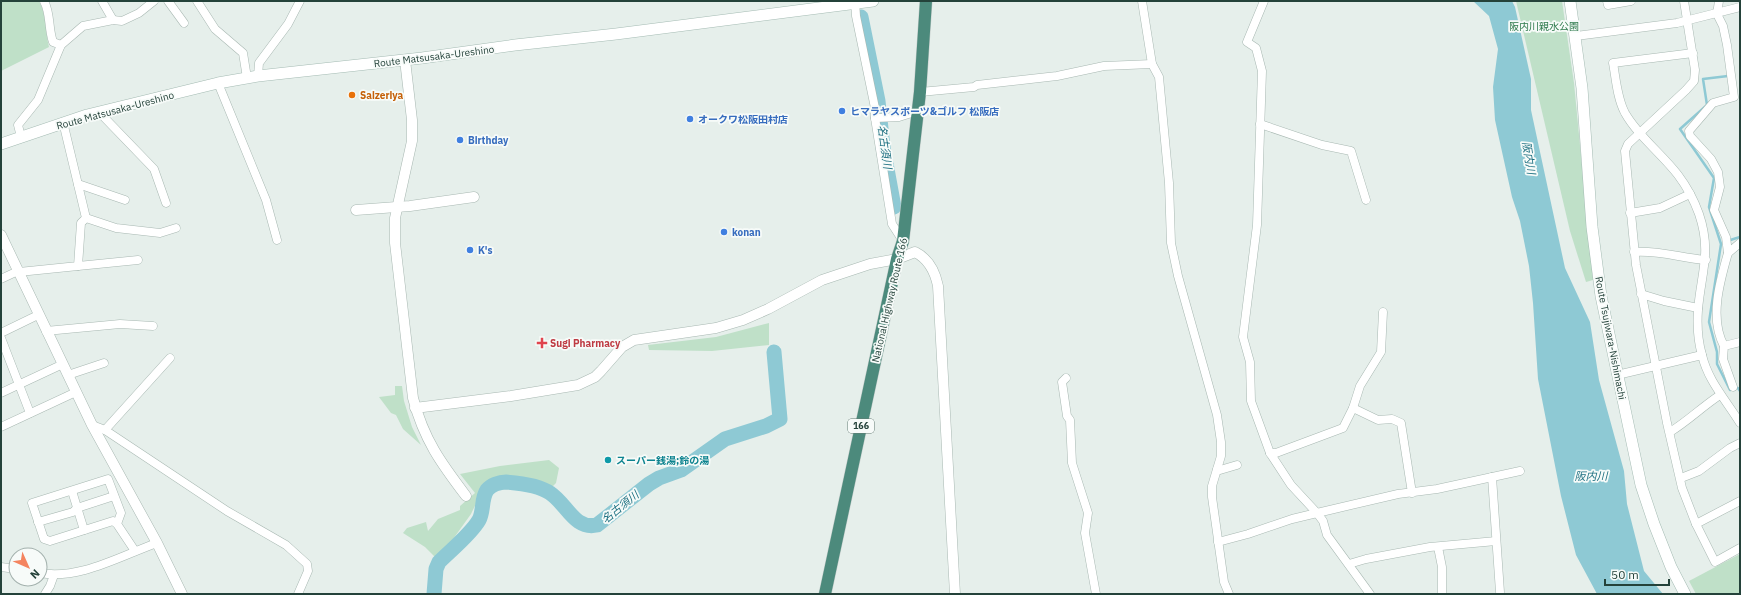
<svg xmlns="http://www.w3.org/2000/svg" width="1741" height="595" viewBox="0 0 1741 595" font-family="'IBM Plex Sans','Noto Sans JP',sans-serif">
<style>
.green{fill:#bfe0c8}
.water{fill:#8ec9d4}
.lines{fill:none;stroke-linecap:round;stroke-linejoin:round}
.stream{stroke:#8ec9d4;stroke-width:2.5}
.river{stroke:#8ec9d4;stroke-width:15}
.minor-casing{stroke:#a8b8b2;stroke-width:9}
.tertiary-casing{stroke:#a8b8b2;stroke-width:11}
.secondary-casing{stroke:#a4bbb3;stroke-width:12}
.trunk-casing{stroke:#c2cac8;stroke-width:13}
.minor{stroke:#fff;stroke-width:8}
.tertiary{stroke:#fff;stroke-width:10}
.secondary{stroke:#fff;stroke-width:11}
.trunk{stroke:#4c8a7c;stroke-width:12}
.food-dot{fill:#e8710a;stroke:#f7fbf9;stroke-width:1.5}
.shop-dot{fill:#3f7fe0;stroke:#f7fbf9;stroke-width:1.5}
.health-dot{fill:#e0444e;stroke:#f7fbf9;stroke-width:1.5}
.culture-dot{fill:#0f9aa8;stroke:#f7fbf9;stroke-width:1.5}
.labels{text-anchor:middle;stroke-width:3.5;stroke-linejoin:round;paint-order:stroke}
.shield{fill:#f7fbf9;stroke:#637a73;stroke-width:1}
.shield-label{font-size:9px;font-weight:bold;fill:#24423a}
.park-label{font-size:10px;fill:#2d7a4b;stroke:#f7fbf9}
.street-label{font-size:10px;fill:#24423a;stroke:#f7fbf9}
.food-label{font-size:10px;font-weight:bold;fill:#c56008;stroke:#f7fbf9;text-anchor:start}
.shop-label{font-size:10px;font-weight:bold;fill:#366cbe;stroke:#f7fbf9;text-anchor:start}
.health-label{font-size:10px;font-weight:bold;fill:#be3a42;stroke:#f7fbf9;text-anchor:start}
.culture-label{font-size:10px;font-weight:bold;fill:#0d838f;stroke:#f7fbf9;text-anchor:start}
.water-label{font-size:11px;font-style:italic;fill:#1c6f80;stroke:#f7fbf9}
</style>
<rect width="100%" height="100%" fill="#e6efeb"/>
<g class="green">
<path d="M1 1H39C47 15 45 32 49 47L1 71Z"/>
<path d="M1516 1H1562L1574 83 1593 280 1586 282 1570 231Z"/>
<path d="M769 323V345L712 351 649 350 648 345 716 337Z"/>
<path d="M395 386H402L404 401 412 427 421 445 403 429 396 415 391 413 379 397 395 395Z"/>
<path d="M549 460 559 468 556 483 551 488 509 477 491 480 484 487 471 514 438 560 425 547 403 533 407 528 426 522 428 531 438 519 460 510V506L475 493 460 474 500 466Z"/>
<path d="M1740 554V594H1696L1689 581Z"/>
</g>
<path class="water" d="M1473 1H1512L1515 7 1531 79V110L1565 268 1590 322 1599 380 1624 471 1627 504 1644 571 1663 594H1597L1576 555 1561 496 1538 379 1533 303 1529 266 1520 221 1512 197 1495 120 1493 87 1498 49 1489 16Z"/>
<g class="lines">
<g class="stream">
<path d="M1728 76 1703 79 1707 105 1680 129 1714 178 1709 207 1721 244 1709 322 1717 352V364L1730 390 1738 388 1740 391"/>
<path d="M1727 241 1740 237"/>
</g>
<g class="river">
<path d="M861 17 878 101 883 147 894 207"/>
<path d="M434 594 436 569 439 562C451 550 471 534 479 520 484 511 481 499 487 490 491 485 499 482 506 482 520 483 539 485 550 493 567 504 574 530 597 525L649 484 659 478 681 470 725 439 766 426 780 419 774 352"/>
</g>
<g class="minor-casing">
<g id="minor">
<path d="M44 1C51 14 48 28 53 42L61 45"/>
<path d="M102 1 113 20"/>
<path d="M168 1 184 23"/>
<path d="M197 1 215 29 243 53 247 78"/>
<path d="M855 1 856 16 875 108V118L892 224 903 241"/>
<path d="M1142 1 1152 64 1159 77 1169 183 1171 243 1178 276 1217 415 1221 442V456L1212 486V497L1224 582 1229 594"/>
<path d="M1264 1 1247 42 1256 48 1262 71 1257 225 1243 337 1250 362 1251 401 1270 453 1291 485 1317 513 1323 521 1327 535 1370 594"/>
<path d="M1607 1 1608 5 1631 1"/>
<path d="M1684 1 1695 70 1694 81 1686 90 1628 144 1625 151 1636 265 1667 423 1682 488 1696 524 1715 562 1740 548"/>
<path d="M1719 1 1717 14 1723 26 1727 45 1734 97 1713 103 1689 131 1690 136 1711 159 1718 172 1720 187 1714 210 1726 237 1728 253 1740 243"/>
<path d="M1576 36 1677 23 1740 7"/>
<path d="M1693 53 1613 63C1616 79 1617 98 1625 113 1638 136 1661 153 1678 175 1687 187 1694 200 1699 214 1712 252 1701 273 1698 310 1697 324 1698 341 1702 355 1708 381 1726 400 1740 423"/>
<path d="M258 76 259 63 288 24 300 1"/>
<path d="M218 83 266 200 277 240"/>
<path d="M920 92 974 87 977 85 1057 76 1104 66 1152 64"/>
<path d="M99 112 154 169 166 203"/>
<path d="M875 118 899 117 918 111"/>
<path d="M1260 124 1322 145 1351 151 1366 200"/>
<path d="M21 137 18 125 38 100 61 45 83 26 113 20 122 21 139 13 154 1"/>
<path d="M78 184 125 200"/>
<path d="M1630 213 1660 208 1690 194"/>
<path d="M86 218 116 228 160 233 176 228"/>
<path d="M1634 252C1659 250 1681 258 1706 260"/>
<path d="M78 266 138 260"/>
<path d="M19 272 78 266 81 223 86 218 63 122"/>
<path d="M1 279 18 271"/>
<path d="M1641 294 1664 301 1698 308"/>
<path d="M46 331 120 324 153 326"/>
<path d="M1 333 38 315"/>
<path d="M1 338 30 413"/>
<path d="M1724 346C1709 318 1720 281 1728 253"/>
<path d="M68 375 104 363"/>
<path d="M1617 375 1702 355"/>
<path d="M1066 378 1062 382 1067 416 1070 420 1072 463 1088 513 1085 533 1096 594"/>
<path d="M1733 387 1723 359 1724 346 1740 342"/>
<path d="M1 393 63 364"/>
<path d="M1353 408 1360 386 1381 352 1383 312"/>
<path d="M92 425 105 430 227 511 286 545 307 564 308 571 298 594"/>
<path d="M1 427 76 392"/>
<path d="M105 430 170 358"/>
<path d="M1670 432C1688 421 1703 406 1720 395"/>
<path d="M1270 453H1276L1343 428 1353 408 1378 420 1392 419 1401 423 1412 493"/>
<path d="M1217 470H1220L1237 465"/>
<path d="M1492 477 1500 592"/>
<path d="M1681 478 1699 471 1730 448 1740 443"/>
<path d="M72 491 84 530"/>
<path d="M38 522 73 512 77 508 114 496"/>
<path d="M117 524 121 513 108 479 32 503 44 539 50 541 113 521 117 524 135 551"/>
<path d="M1696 524 1740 501"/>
<path d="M1218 542 1248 534 1292 519 1317 513 1398 494 1437 489 1520 471"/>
<path d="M1438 547 1442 567V594"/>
<path d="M1349 564 1366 559 1430 547 1496 541"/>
<path d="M1 567 16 569"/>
<path d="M40 573C80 580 120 556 157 543"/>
<path d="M45 594 50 586 54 575"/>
</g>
</g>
<g class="tertiary-casing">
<g id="tertiary">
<path d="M405 60 412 120V141L395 218V243L413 398C424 440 441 463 466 496"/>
<path d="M356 210 410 206 474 197"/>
<path d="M1 235 92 425 157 543 182 594"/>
<path d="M415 408 511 396 578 385 595 377 601 371 622 347 634 340 716 328 743 320 768 309 822 280 870 264 897 259 915 252C929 259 935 271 938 286L955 594"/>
</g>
</g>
<g class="secondary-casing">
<g id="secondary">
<path d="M1570 1 1582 88 1592 227 1601 296 1641 485 1654 524 1671 567 1685 594"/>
<path d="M1 144 87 115 218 83 258 76 422 58 515 45 616 34 873 1"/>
</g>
</g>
<g class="trunk-casing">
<path id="trunk" d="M825 594 897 259 903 241 920 92 926 1"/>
</g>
<use href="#minor" class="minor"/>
<use href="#tertiary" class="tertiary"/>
<use href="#secondary" class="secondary"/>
<use href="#trunk" class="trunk"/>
</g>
<circle class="food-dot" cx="352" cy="95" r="4"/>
<g class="shop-dot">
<circle cx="842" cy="111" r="4"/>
<circle cx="690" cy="119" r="4"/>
<circle cx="460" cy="140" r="4"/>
<circle cx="724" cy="232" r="4"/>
<circle cx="470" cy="250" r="4"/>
</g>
<path class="health-dot" d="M540 337h4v4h4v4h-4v4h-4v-4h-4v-4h4z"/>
<circle class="culture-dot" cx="608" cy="460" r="4"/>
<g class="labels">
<rect class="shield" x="848" y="419" width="26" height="14" rx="3"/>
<g class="shield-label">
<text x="861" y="429">166</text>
</g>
<g class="park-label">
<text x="1544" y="30">阪内川親水公園</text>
</g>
<g class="street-label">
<text transform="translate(434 56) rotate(-7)" y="4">Route Matsusaka-Ureshino</text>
<text transform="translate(115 110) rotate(-15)" y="4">Route Matsusaka-Ureshino</text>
<text transform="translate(889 300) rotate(-77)" y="4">National Highway Route 166</text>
<text transform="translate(1611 338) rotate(79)" y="4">Route Tsujiwara-Nishimachi</text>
</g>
<g class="food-label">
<text x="360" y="99">Saizeriya</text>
</g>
<g class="shop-label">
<text x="850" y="115">ヒマラヤスポーツ&amp;ゴルフ 松阪店</text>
<text x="698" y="123">オークワ松阪田村店</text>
<text x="468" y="144">Birthday</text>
<text x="732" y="236">konan</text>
<text x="478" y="254">K's</text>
</g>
<g class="health-label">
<text x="550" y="347">Sugi Pharmacy</text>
</g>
<g class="culture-label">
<text x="616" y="464">スーパー銭湯;鈴の湯</text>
</g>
<g class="water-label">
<text transform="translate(885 147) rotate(82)" y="4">名古須川</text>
<text transform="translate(1529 158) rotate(81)" y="4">阪内川</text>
<text x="1591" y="480">阪内川</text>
<text transform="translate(620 507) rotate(-39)" y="4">名古須川</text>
</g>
</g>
<rect width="1741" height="595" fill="none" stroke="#24423a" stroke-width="4"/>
<g transform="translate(28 567) rotate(135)"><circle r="19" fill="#f7fbf9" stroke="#a3b1ad"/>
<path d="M0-3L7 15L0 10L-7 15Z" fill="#f4845f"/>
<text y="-6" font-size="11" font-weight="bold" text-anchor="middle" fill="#24423a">N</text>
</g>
<path d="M1605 579v6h64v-6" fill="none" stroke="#24423a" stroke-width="2"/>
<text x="1611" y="579" font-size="12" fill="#24423a" stroke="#f7fbf9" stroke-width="3" paint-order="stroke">50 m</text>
</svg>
